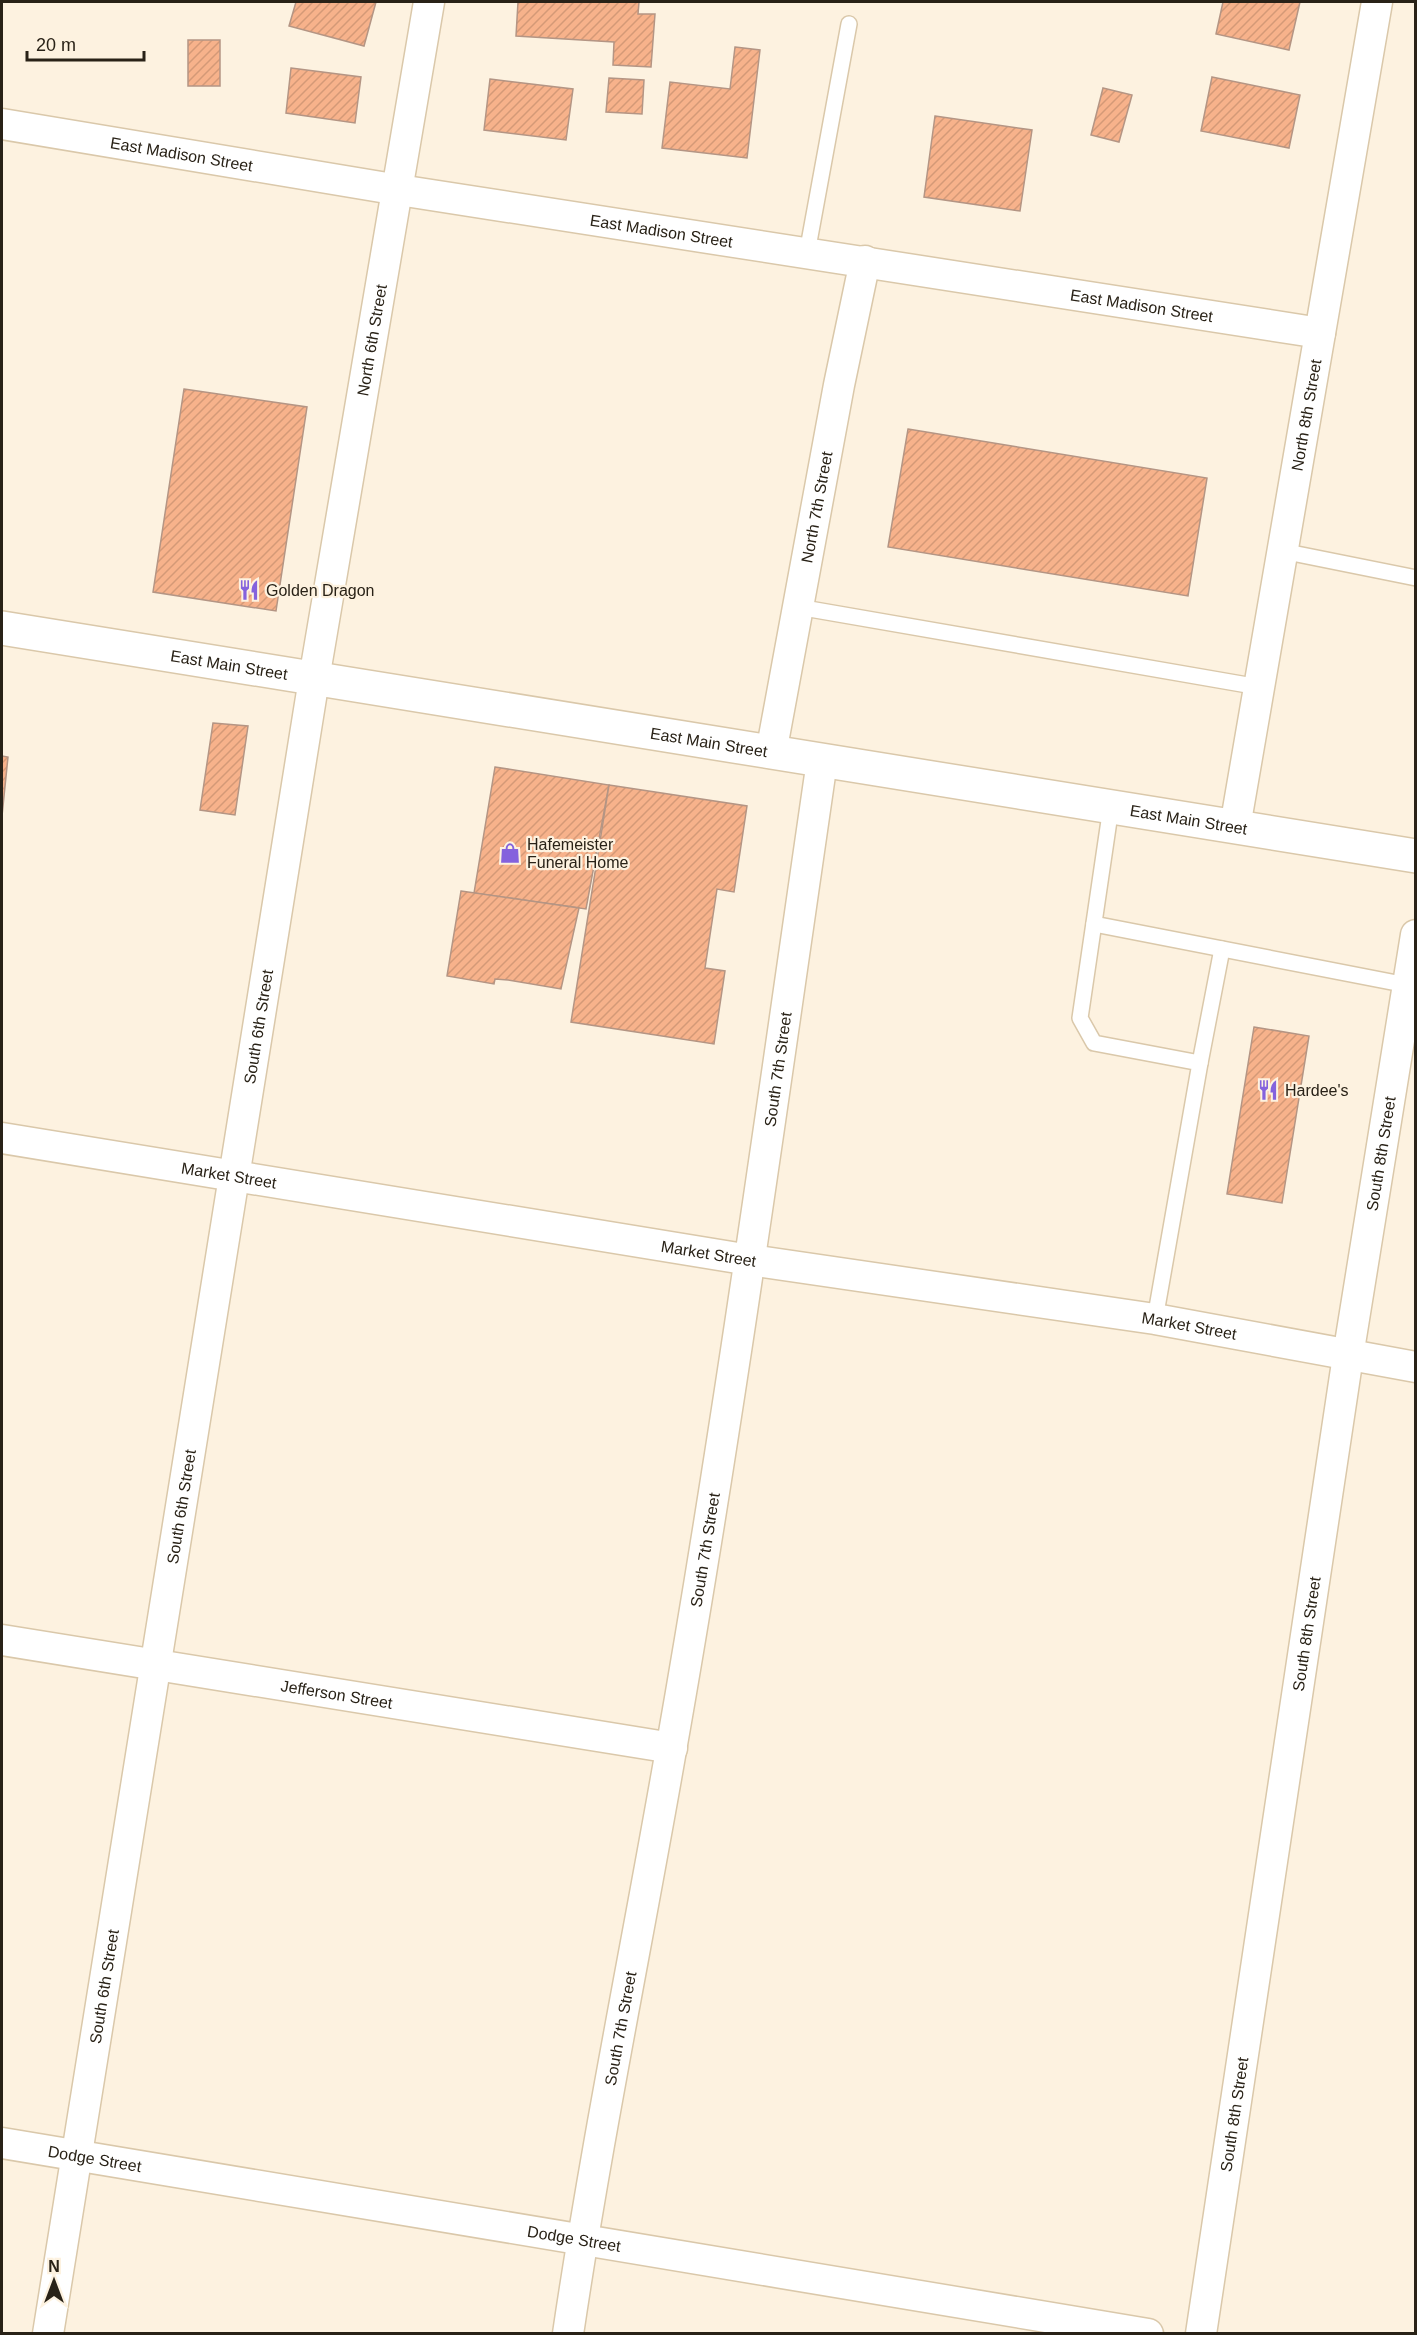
<svg xmlns="http://www.w3.org/2000/svg" width="1417" height="2335" viewBox="0 0 1417 2335" font-family="Arial,sans-serif">
<style>
.building{fill:url(#building-hatch);stroke:#b49584;stroke-width:1.5}
.lines{fill:none;stroke-linecap:round;stroke-linejoin:round}
.lane-casing{stroke:#dac8aa;stroke-width:18}
.street-casing{stroke:#dac8aa;stroke-width:33}
.primary-casing{stroke:#dac8aa;stroke-width:36}
.lane{stroke:#fff;stroke-width:15}
.street{stroke:#fff;stroke-width:30}
.primary{stroke:#fff;stroke-width:33}
.labels{text-anchor:middle;stroke-width:4.5;stroke-linejoin:round;paint-order:stroke}
.street-label{font-size:16px;fill:#292217;stroke:#fdf2e0}
.poi-label{font-size:16px;fill:#292217;stroke:#fdf2e0;text-anchor:start}
</style>
<defs>
<pattern id="building-hatch" width="6" height="6" patternUnits="userSpaceOnUse" patternTransform="scale(1.5)"><rect width="6" height="6" fill="#f7b28b"/><path d="M-1 1l2-2M0 6l6-6M5 7l2-2" fill="none" stroke="#d49977"/></pattern>
</defs>
<rect width="100%" height="100%" fill="#fdf2e0"/>
<g class="building">
<path d="M296 2H376L364 46 289 26Z"/>
<path d="M518 2H639L638 14H655L651 67 613 65 614 42 516 36Z"/>
<path d="M1223 2H1300L1289 50 1216 34Z"/>
<rect x="188" y="40" width="32" height="46"/>
<path d="M735 47 760 50 747 158 662 148 670 82 730 89Z"/>
<path d="M291 68 361 77 355 123 286 113Z"/>
<path d="M1212 77 1300 95 1289 148 1201 131Z"/>
<path d="M609 78 644 80 642 114 606 112Z"/>
<path d="M490 79 573 89 566 140 484 130Z"/>
<path d="M1103 88 1132 95 1119 142 1091 135Z"/>
<path d="M935 116 1032 130 1020 211 924 197Z"/>
<path d="M184 389 307 407 276 611 153 592Z"/>
<path d="M908 429 1207 478 1188 596 888 547Z"/>
<path d="M213 723 248 726 235 815 200 810Z"/>
<path d="M2 756 8 757 2 816Z"/>
<path d="M495 767 609 785 586 909 474 893Z"/>
<path d="M609 785 747 806 734 892 717 889 705 968 725 971 714 1044 571 1022Z"/>
<path d="M461 891 579 908 561 989 508 980 495 979 494 984 447 976Z"/>
<path d="M1254 1027 1309 1036 1282 1203 1227 1194Z"/>
</g>
<g class="lines">
<g class="lane-casing">
<g id="lane">
<path d="M807 253 849 24"/>
<path d="M1282 551 1416 578"/>
<path d="M798 607 1259 687"/>
<path d="M1111 807 1080 1018 1094 1043 1200 1063 1155 1319"/>
<path d="M1094 924 1407 985"/>
<path d="M1200 1063 1222 949"/>
</g>
</g>
<g class="street-casing">
<g id="street">
<path id="s1" d="M2 124 399 190 1320 333"/>
<path id="s2" d="M771 753 839 385 865 261"/>
<path id="s3" d="M1235 827 1377 2"/>
<path id="s4" d="M2 1138 750 1260 1155 1319 1416 1367"/>
<path id="s5" d="M2 1640 672 1748"/>
<path id="s6" d="M2 2143 1148 2334"/>
<path id="s7" d="M48 2334 314 679 429 2"/>
<path id="s8" d="M568 2334C597 2138 637 1945 671 1750 729 1421 774 1091 822 761"/>
<path id="s9" d="M1201 2334 1348 1356 1416 935"/>
</g>
</g>
<g class="primary-casing">
<g id="primary">
<path id="s10" d="M2 628 1416 856"/>
</g>
</g>
<use href="#lane" class="lane"/>
<use href="#street" class="street"/>
<use href="#primary" class="primary"/>
</g>
<defs>
<g id="restaurant-bare" transform="scale(1.62)"><path d="M-5-6h1v4h1v-4h1v4h1v-4h1v5L-1.5 .5V6h-2V.5L-5-1ZM5-6V6H3V1.5H1.5Q1.5-4 5-6Z" fill="#8462dd" stroke="#fdf2e0" stroke-width="2.5" paint-order="stroke"/></g>
<g id="shop-bare" transform="scale(1.62)"><path d="M-5-2.5h2.3a2.7 3.5 0 0 1 5.4 0H5L5.5 6h-11ZM-1.5-2.5h3a1.5 2.3 0 0 0-3 0Z" fill="#8462dd" stroke="#fdf2e0" stroke-width="2.5" paint-order="stroke"/></g>
</defs>
<g fill-rule="evenodd">
<use href="#restaurant-bare" x="249" y="590"/>
<use href="#shop-bare" x="510" y="853"/>
<use href="#restaurant-bare" x="1268" y="1090"/>
</g>
<g class="labels">
<g class="street-label">
<text dy="6" stroke="none"><textPath href="#s1" startOffset="182">East Madison Street</textPath></text>
<text dy="6" stroke="none"><textPath href="#s1" startOffset="668">East Madison Street</textPath></text>
<text dy="6" stroke="none"><textPath href="#s1" startOffset="1154">East Madison Street</textPath></text>
<text dy="6" stroke="none"><textPath href="#s7" startOffset="2020">North 6th Street</textPath></text>
<text dy="6" stroke="none"><textPath href="#s3" startOffset="418">North 8th Street</textPath></text>
<text dy="6" stroke="none"><textPath href="#s2" startOffset="250">North 7th Street</textPath></text>
<text dy="6" stroke="none"><textPath href="#s10" startOffset="230">East Main Street</textPath></text>
<text dy="6" stroke="none"><textPath href="#s10" startOffset="716">East Main Street</textPath></text>
<text dy="6" stroke="none"><textPath href="#s10" startOffset="1202">East Main Street</textPath></text>
<text dy="6" stroke="none"><textPath href="#s7" startOffset="1324">South 6th Street</textPath></text>
<text dy="6" stroke="none"><textPath href="#s8" startOffset="1282">South 7th Street</textPath></text>
<text dy="6" stroke="none"><textPath href="#s9" startOffset="1194">South 8th Street</textPath></text>
<text dy="6" stroke="none"><textPath href="#s4" startOffset="230">Market Street</textPath></text>
<text dy="6" stroke="none"><textPath href="#s4" startOffset="716">Market Street</textPath></text>
<text dy="6" stroke="none"><textPath href="#s4" startOffset="1202">Market Street</textPath></text>
<text dy="6" stroke="none"><textPath href="#s7" startOffset="838">South 6th Street</textPath></text>
<text dy="6" stroke="none"><textPath href="#s8" startOffset="796">South 7th Street</textPath></text>
<text dy="6" stroke="none"><textPath href="#s9" startOffset="708">South 8th Street</textPath></text>
<text dy="6" stroke="none"><textPath href="#s5" startOffset="339">Jefferson Street</textPath></text>
<text dy="6" stroke="none"><textPath href="#s7" startOffset="352">South 6th Street</textPath></text>
<text dy="6" stroke="none"><textPath href="#s8" startOffset="310">South 7th Street</textPath></text>
<text dy="6" stroke="none"><textPath href="#s9" startOffset="222">South 8th Street</textPath></text>
<text dy="6" stroke="none"><textPath href="#s6" startOffset="94">Dodge Street</textPath></text>
<text dy="6" stroke="none"><textPath href="#s6" startOffset="580">Dodge Street</textPath></text>
</g>
<g class="poi-label">
<text x="266" y="596">Golden Dragon</text>
<text x="527" y="850">Hafemeister<tspan x="527" dy="18">Funeral Home</tspan></text>
<text x="1285" y="1096">Hardee's</text>
</g>
</g>
<rect width="1417" height="2335" fill="none" stroke="#292217" stroke-width="6"/>
<g transform="translate(54 2281)" stroke="#fdf2e0" stroke-width="4.5" paint-order="stroke">
<path d="M0-4.5L10 22L0 15L-10 22Z" fill="#292217"/>
<text y="-9" font-size="16" font-weight="bold" text-anchor="middle" fill="#292217">N</text>
</g>
<path d="M27 51v9h117v-9" fill="none" stroke="#292217" stroke-width="3"/>
<text x="36" y="51" font-size="18" fill="#292217" stroke="#fdf2e0" stroke-width="4.5" paint-order="stroke">20 m</text>
</svg>
